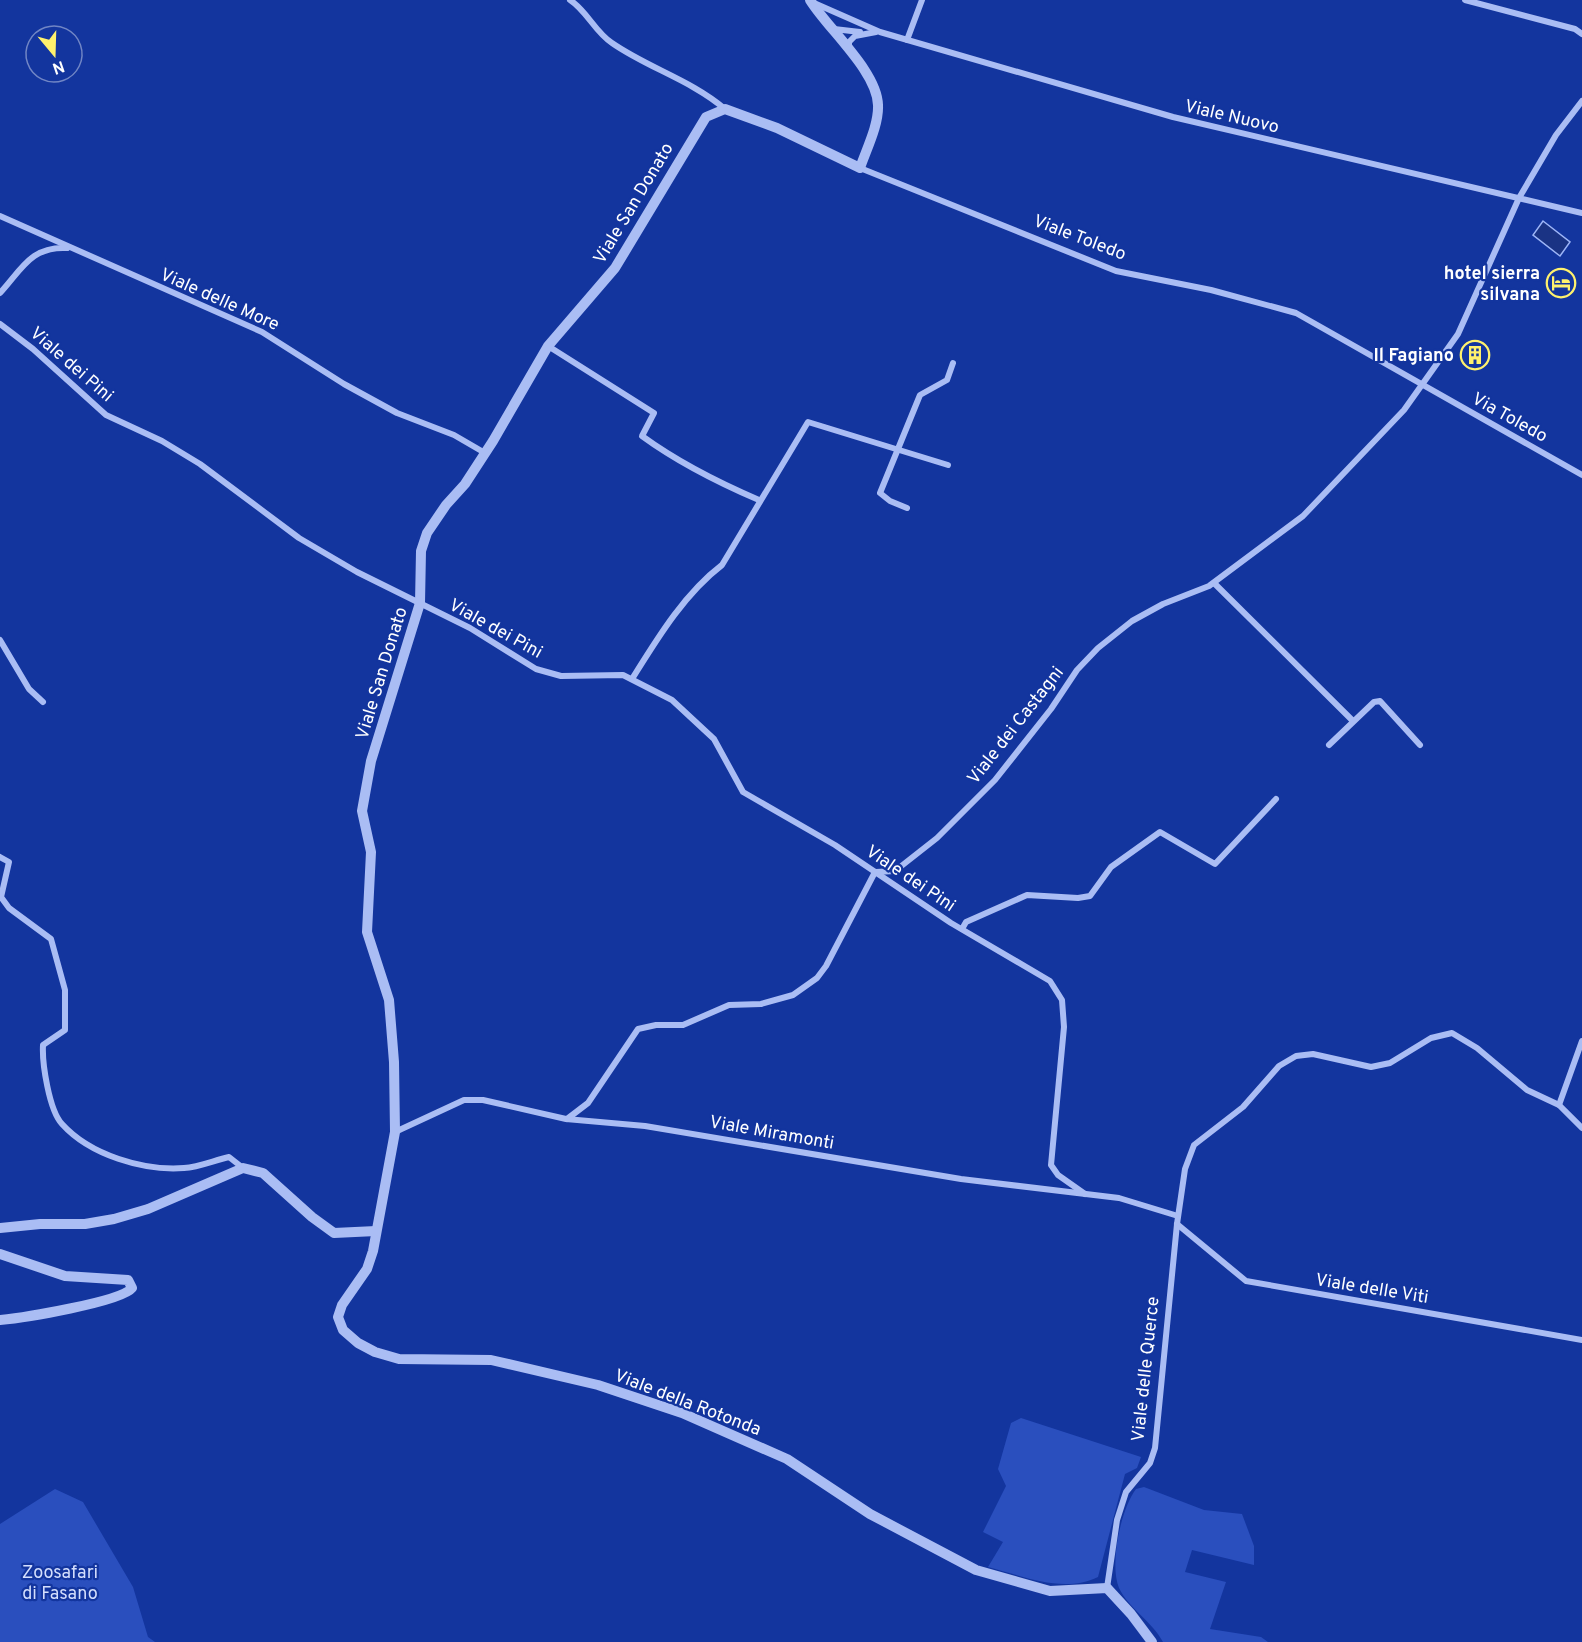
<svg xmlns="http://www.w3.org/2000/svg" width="1582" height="1642" viewBox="0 0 1582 1642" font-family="Overpass,sans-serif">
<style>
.green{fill:#2a4fbe}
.water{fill:#1a3384;stroke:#9db5f7;stroke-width:1.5}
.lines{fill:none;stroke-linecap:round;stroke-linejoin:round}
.minor{stroke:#aabdf4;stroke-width:6}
.tertiary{stroke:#aabdf4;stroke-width:10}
.labels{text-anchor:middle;stroke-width:4.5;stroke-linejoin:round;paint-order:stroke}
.street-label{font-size:18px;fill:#fff;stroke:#13359e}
.poi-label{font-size:18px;font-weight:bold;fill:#fff;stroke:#13359e;text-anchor:end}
.park-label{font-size:18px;fill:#d3defd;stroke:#13359e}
</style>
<rect width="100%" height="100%" fill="#13359e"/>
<g class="green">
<path d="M1021 1418 1141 1457 1137 1468 1125 1474 1098 1577C1063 1594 1023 1576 988 1567L1003 1542 983 1532 1006 1486 998 1469 1011 1423Z"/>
<path d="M1144 1487 1204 1510 1242 1514 1254 1546V1565L1192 1550 1185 1572 1226 1582 1210 1629 1261 1637 1268 1642H1163C1152 1621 1129 1609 1119 1588 1109 1563 1121 1509 1136 1489Z"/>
<path d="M55 1489 83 1502 133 1587 148 1637 155 1642H0V1524Z"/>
</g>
<path class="water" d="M1543 221 1570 242 1560 256 1533 235Z"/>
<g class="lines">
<g class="minor">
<path d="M570 0C587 11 595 32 612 43 648 68 691 80 725 109"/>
<path d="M1465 0 1575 29 1582 34"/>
<path d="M814 3 880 32 1173 117 1582 213"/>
<path d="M834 29 860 32"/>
<path d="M907 40 922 0"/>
<path d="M849 49V42L855 36 876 32"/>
<path d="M860 168 1116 271 1211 290 1296 313 1582 475"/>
<path d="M0 216 262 332 344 384 397 413 454 435 485 453"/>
<path d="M0 293C22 269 31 246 67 248"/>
<path d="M0 324 33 349 106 415 162 441 200 464 299 538 357 572 470 628 536 669 561 676 623 675 672 700 714 739 743 792 835 845 951 923 1050 981 1062 1000 1064 1027 1051 1165 1058 1175 1085 1194"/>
<path d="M548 346 654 413 642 436C679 463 717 482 759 500"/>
<path d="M907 508 890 501 880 493 920 395 947 380 953 363"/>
<path d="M1214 583 1353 721"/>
<path d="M0 640 29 689 43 702"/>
<path d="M632 679C657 639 684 594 722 565L808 422 948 465"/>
<path d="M1329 745 1374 702 1380 701 1420 745"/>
<path d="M0 857 9 862 1 897 9 908 51 939 65 990V1030L43 1045C42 1063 49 1110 62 1124 90 1155 143 1171 184 1168 199 1167 215 1160 229 1157L243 1168"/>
<path d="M876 872 895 871 937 838 995 780 1051 709 1077 670 1098 648 1132 621 1163 604 1209 586 1303 516 1404 410 1458 334 1519 198 1556 135 1582 101"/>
<path d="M962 929 966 922 1027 895 1078 898 1090 896 1111 867 1160 832 1215 864 1276 799"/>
<path d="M1559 1105 1582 1041"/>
<path d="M567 1119 588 1103 638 1029 656 1025H683L729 1005 761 1004 793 995 817 978 826 966 875 872"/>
<path d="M395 1132 464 1100H483L566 1119 645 1126 961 1179 1119 1198 1178 1216"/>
<path d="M1177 1224 1246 1281 1582 1340"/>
<path d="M1107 1588 1117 1520 1126 1492 1150 1463 1155 1448 1177 1224 1185 1169 1194 1145 1243 1107 1279 1066 1296 1056 1313 1054 1371 1067 1390 1063 1431 1038 1452 1033 1477 1048 1527 1090 1559 1105 1582 1128"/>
</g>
<g class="tertiary">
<path d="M810 0C828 29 877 71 878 105 879 125 866 150 860 168L777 128 725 109 706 117 615 268 548 346 493 441 465 484 446 505 427 533 421 551 420 603 371 761 362 811 371 852 367 932 389 1000 394 1062 395 1132 373 1251 367 1269 342 1305 338 1317 343 1330 358 1343 375 1352 399 1359 491 1360 598 1385 682 1413 787 1459 870 1514 976 1570 1050 1591 1107 1588 1131 1614 1152 1642"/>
<path d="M0 1228 40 1224H85L114 1219 148 1209 243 1168 263 1173 312 1217 334 1233 376 1231"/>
<path d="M0 1254 65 1276 128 1280 132 1288C121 1302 22 1318 0 1320"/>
</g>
</g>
<defs>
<g id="hotel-ring" transform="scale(1.5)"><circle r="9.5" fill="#13359e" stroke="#fff16d" stroke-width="1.5"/><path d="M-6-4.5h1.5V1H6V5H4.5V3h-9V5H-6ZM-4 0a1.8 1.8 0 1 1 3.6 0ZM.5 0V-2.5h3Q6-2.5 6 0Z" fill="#fff16d"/></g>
<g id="building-ring" transform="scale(1.5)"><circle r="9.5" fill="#13359e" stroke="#fff16d" stroke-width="1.5"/><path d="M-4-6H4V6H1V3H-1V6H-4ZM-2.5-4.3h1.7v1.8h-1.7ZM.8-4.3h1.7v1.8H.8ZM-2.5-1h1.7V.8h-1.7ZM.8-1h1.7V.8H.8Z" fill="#fff16d"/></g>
</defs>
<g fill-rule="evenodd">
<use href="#hotel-ring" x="1561" y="283"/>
<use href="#building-ring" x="1475" y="355"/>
</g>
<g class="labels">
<g class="street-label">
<text transform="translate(1232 116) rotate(13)" y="6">Viale Nuovo</text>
<text transform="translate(633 203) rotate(-59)" y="6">Viale San Donato</text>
<text transform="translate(1080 237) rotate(21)" y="6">Viale Toledo</text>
<text transform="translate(220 299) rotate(24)" y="6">Viale delle More</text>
<text transform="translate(72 364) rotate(41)" y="6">Viale dei Pini</text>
<text transform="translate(1510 417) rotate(29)" y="6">Via Toledo</text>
<text transform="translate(496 628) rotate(29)" y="6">Viale dei Pini</text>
<text transform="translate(381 673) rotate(-73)" y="6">Viale San Donato</text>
<text transform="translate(1015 725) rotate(-52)" y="6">Viale dei Castagni</text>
<text transform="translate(911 878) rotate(34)" y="6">Viale dei Pini</text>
<text transform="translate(772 1132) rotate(10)" y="6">Viale Miramonti</text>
<text transform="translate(1372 1288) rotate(9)" y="6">Viale delle Viti</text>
<text transform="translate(1145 1369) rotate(-84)" y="6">Viale delle Querce</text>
<text transform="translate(688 1402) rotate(21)" y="6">Viale della Rotonda</text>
</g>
<g class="poi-label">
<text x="1540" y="279">hotel sierra<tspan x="1540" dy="21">silvana</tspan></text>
<text x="1454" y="361">Il Fagiano</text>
</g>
<g class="park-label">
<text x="60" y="1578">Zoosafari<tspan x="60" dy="21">di Fasano</tspan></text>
</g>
</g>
<g transform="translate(54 54) rotate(161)"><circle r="28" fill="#13359e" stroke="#7186c5" stroke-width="1.5"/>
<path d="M0-4.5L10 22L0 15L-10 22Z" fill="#fff16d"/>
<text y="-9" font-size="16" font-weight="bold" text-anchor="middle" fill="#ffffff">N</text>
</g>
</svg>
